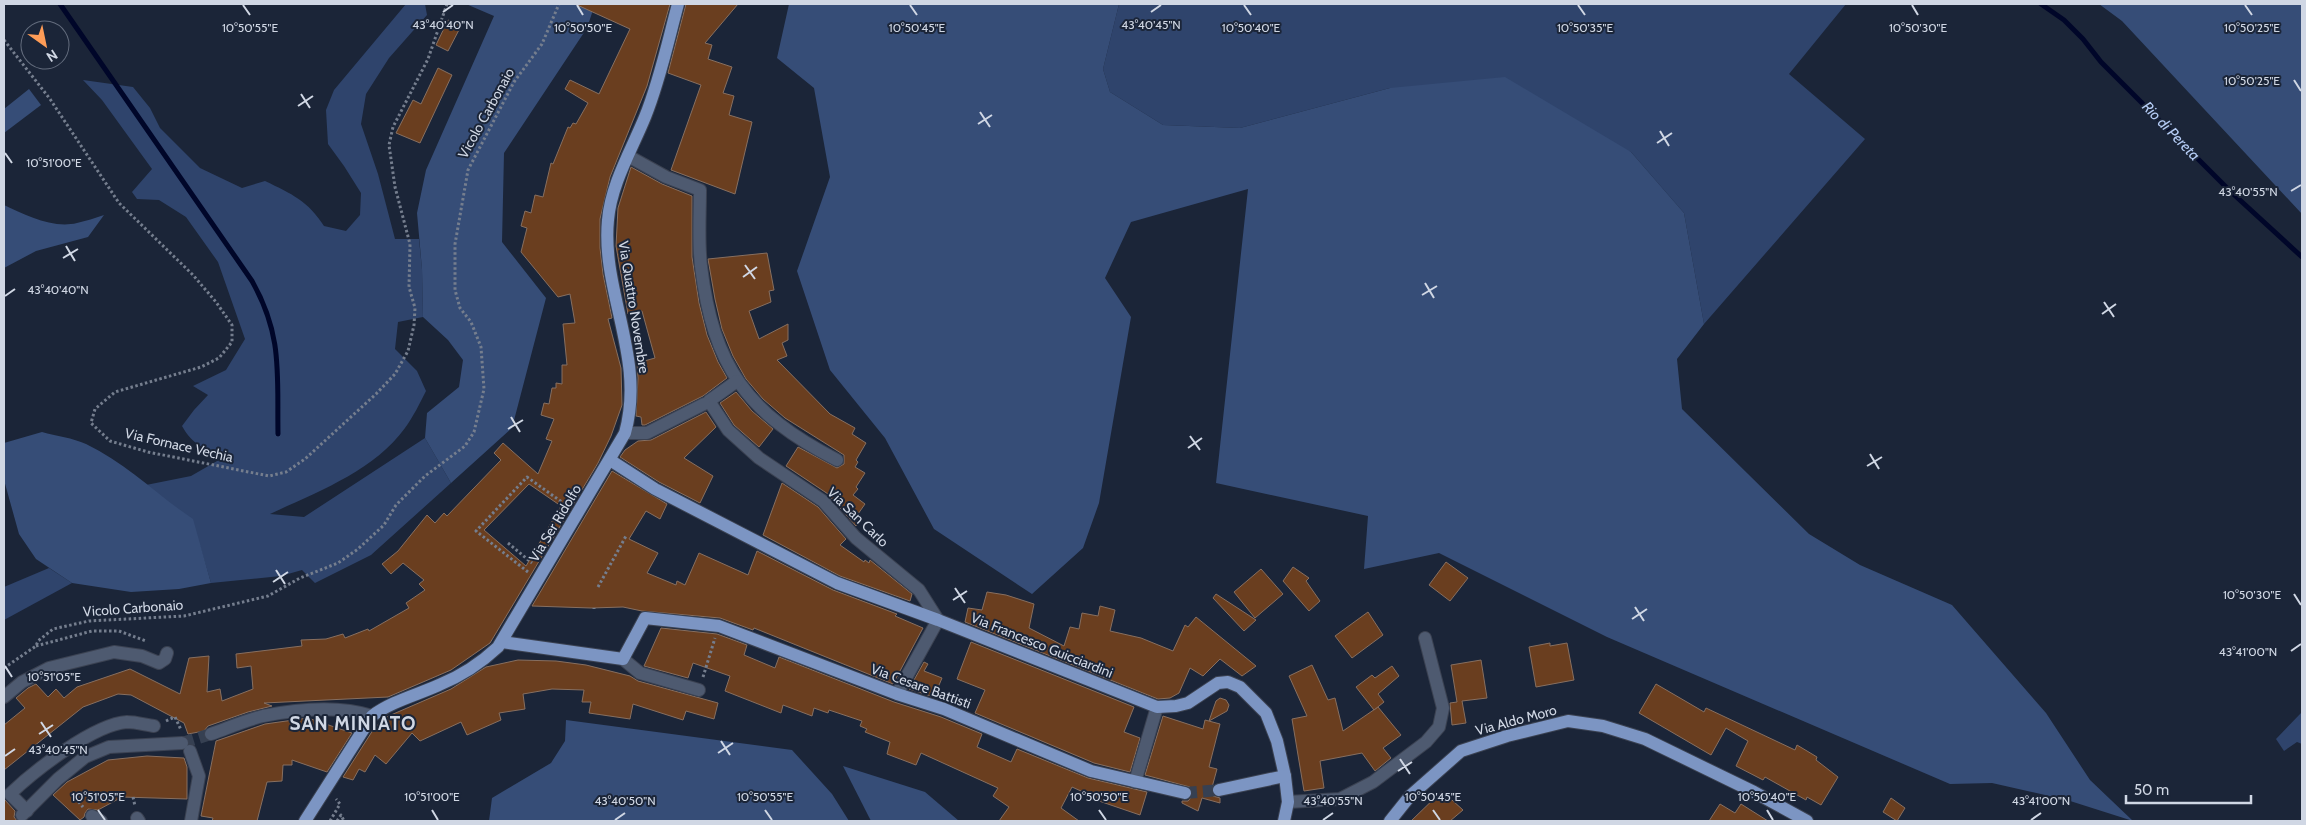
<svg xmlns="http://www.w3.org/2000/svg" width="2306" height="825" viewBox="0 0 2306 825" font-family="Cabin,sans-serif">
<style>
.green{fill:#2f446c}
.forest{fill:#364d77}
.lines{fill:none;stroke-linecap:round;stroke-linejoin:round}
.stream{stroke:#000629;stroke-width:5}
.building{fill:#6a3e1f;stroke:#876f60;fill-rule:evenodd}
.minor-tunnel{stroke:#364052;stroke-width:12;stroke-dasharray:12 6;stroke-linecap:butt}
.major-tunnel{stroke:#364052;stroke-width:12;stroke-dasharray:12 6;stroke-linecap:butt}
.minor-casing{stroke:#3b4252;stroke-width:14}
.major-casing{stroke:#3b4252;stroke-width:14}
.path{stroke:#757e8e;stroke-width:3;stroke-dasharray:2.5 2.5;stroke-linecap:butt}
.minor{stroke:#4e5a70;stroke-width:12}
.major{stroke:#7c95c3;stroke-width:12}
.ticks{fill:none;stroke:#d0d7e4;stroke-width:2}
.labels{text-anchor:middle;stroke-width:4;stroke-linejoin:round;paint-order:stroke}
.street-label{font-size:14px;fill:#d0d7e4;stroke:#1b2538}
.water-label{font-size:15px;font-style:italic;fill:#b5ccf5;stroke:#1b2538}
.district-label{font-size:19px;font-weight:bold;letter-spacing:1px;fill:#d0d7e4;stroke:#1b2538}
.ticks-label{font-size:12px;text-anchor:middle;fill:#d0d7e4;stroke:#1b2538;stroke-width:4;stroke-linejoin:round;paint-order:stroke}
</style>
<rect width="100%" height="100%" fill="#1b2538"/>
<g class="green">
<path d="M406 4H425L427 15 389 58 366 94 361 124 378 174 395 239H419L422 269 423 317 398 322 395 349 417 371 426 391C420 403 413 417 405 428 374 471 317 492 270 514L304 517 425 438 451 483 371 555 315 583 302 570 281 576 211 583 200 546 165 500 146 485 191 476 224 457C205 448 193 446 182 426L194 410 208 395 193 386 226 370 245 339 218 262 186 217 159 200 137 199 132 192 152 169 102 100 83 80 133 87 150 108 160 128 200 168 242 188 265 181C292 194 308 201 324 226L346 231 360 215 361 193 344 166 328 144 326 110 334 90Z"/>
<path d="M1119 4H1846L1789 74 1865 139 1704 324 1684 213 1631 152 1390 88 1240 128 1163 125 1110 92 1103 69Z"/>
<path d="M49 568 72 583 4 620V587Z"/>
<path d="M2302 712V744L2297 742 2284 751 2276 739Z"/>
</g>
<g class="forest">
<path d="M466 4H595L587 28 504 153 502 242 546 298 512 428 451 483 425 438 427 413 459 387 463 360 448 340 423 317 422 269 417 213 426 170 494 16Z"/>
<path d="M789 4H1119L1103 69 1110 92 1163 125 1240 128 1390 88 1505 77 1631 152 1684 213 1704 324 1677 359 1682 409 1809 534 1860 565 1952 605 2046 713 2090 780 2133 821 2067 800 1992 783 1950 784 1607 637 1439 553 1364 569 1368 516 1216 483 1248 189 1131 222 1105 278 1131 317 1099 503 1083 548 1032 594 934 529 885 438 830 370 797 271 830 177 814 88 777 58Z"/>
<path d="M2099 4H2302V214L2122 21Z"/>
<path d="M29 89 41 105 4 133V109Z"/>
<path d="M4 205C25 215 53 229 77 223 86 221 95 218 104 215L88 237 36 251 4 268Z"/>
<path d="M42 432C56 436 73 438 86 444 126 463 157 495 193 519L211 583 179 589 131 592 72 583 36 559 19 534 4 480V443Z"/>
<path d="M566 720 792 750 832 794 849 821H489L492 798 551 763 565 741Z"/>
<path d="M843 766 925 792 959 821H871Z"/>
</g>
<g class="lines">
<g class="stream">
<path d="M60 4 252 281C283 336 277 374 278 434"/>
<path d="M2041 4 2064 20 2083 39 2101 62 2230 191 2302 257"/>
</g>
</g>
<g class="building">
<path d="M575 4H670L647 86 610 177 600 219V248L603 274 612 318 608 319 621 368 622 405 611 436 598 463 490 643 451 670 388 697 264 703 272 706 248 712 208 726 204 731 188 734 184 723 131 695 118 694 83 707 4 770V725L25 708 16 698 28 688 36 684 48 697 56 689 64 698 77 687 130 669 180 694 189 658 209 656 207 692 220 689 222 701 253 689 251 666 237 668 236 654 302 646 301 640 326 639 343 634 345 638 368 629 369 631 409 608 406 603 425 590 419 584 424 580 403 563 391 574 382 564 398 551 427 515 435 523 444 513 447 516 501 460 494 453 503 443 538 474 552 441 546 439 554 419 541 415 544 403 549 404 552 388H556V383L562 384V365H567L563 324 575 323 570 294 558 297 521 252 527 228 521 226 525 211 531 213 535 195 543 197 551 163 553 164 568 127 570 128 573 123 576 124 588 103 565 89 570 80 599 94 630 29ZM529 484 561 506 526 566 484 530Z"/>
<path d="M686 4H738L705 43 712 45 708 59 732 67 723 93 734 96 729 115 752 122 735 194 671 170 701 85 668 73Z"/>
<path d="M448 20 461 26 448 51 436 45Z"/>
<path d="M438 68 452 75 420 143 396 133 413 100 421 104Z"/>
<path d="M631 167 662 184 692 196V257L699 303 707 335 718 362 727 378 703 396 645 425H642L641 417 636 416 638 378 637 363 655 358 642 311 628 314 616 246 618 208Z"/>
<path d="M767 253 774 290 769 291 771 302 749 311 759 339 788 324V340L782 343 787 356 777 360 830 414 855 428 852 434 866 443 856 460 858 462 855 467 865 473 856 487 858 489 853 495 865 504 858 514 862 518 856 526 828 494 786 466 798 447 837 468 844 464V455L785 418 763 399 746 379 733 356 722 329 715 299 708 259Z"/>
<path d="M736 392 752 411 773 429 759 447 734 425 720 403Z"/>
<path d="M706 412 716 427 684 458 713 476 700 503 659 482 620 457 625 450 638 441 651 440Z"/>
<path d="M612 471 667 504 660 519 646 511 629 539 658 553 647 573 676 585 677 581 685 585 699 553 748 575 757 551 833 590 897 614 895 616 923 628 893 684 754 628 753 630 720 618 642 611 623 607 591 608 532 606Z"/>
<path d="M782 483 818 507 846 539 840 545 864 562 865 560 869 563 870 560 912 594 910 601 840 576 763 535Z"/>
<path d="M1446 562 1468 578 1450 601 1429 585Z"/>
<path d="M1293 567 1309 578 1306 581 1320 601 1309 611 1283 581Z"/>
<path d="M1261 569 1283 594 1255 618 1234 592Z"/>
<path d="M987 592 1006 595 1034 604 1029 628 1064 646 1070 627 1079 629 1082 613 1098 616 1100 606 1115 610 1110 631 1141 638 1173 651 1185 625 1188 627 1196 617 1256 666 1242 676 1220 659 1203 676 1190 668 1179 693 1170 698 1158 699 965 622 968 608 982 610Z"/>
<path d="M1216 594 1256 620 1244 631 1213 598Z"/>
<path d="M1368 612 1383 635 1352 658 1335 636Z"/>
<path d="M661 628 717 634 747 645 744 655 775 668 779 657 894 702 941 717 982 734 977 747 1011 762 1017 749 1088 778 1147 792 1140 815 1099 801V799L1072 787 1061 808 1079 821H999L1009 807 993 796 998 788 921 753 916 765 887 754 890 742 865 732 867 729 860 726 862 721 829 710 828 713 814 708 812 716 783 705 781 713 725 691 730 676 693 663 688 678 644 666Z"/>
<path d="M971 642 1134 707 1124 732 1140 738 1130 772 1094 763 975 713 985 690 957 679Z"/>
<path d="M1550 643V646L1567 643 1574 680 1536 687 1529 647Z"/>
<path d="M518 660 556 661 586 665 630 676 638 681 718 703 714 719 686 711 683 720 633 704 630 719 589 713 591 702H582L584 690 552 689 523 694 525 709 499 713 501 720 467 735 461 722 420 741 412 733 386 764 375 755 365 772 359 769 353 780 343 777 373 730 384 718 451 689 486 667Z"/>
<path d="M1481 660 1487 698 1462 701 1466 723 1452 725 1450 703 1457 702 1451 665Z"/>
<path d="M924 662 928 664 924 671 942 678 934 697 909 689Z"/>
<path d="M1312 665 1328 700 1335 698 1343 731 1378 707 1401 735 1383 748 1391 758 1375 771 1362 753 1320 761 1324 788 1304 791 1292 719 1307 716 1289 676Z"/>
<path d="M1392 666 1399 676 1378 694 1384 702 1374 710 1356 687 1372 675 1375 678Z"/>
<path d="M1656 684 1704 712 1706 708 1795 750 1797 745 1817 757 1816 760 1838 777 1821 805 1807 797 1806 800 1765 777 1763 780 1736 766 1748 741 1726 728 1711 755 1639 713Z"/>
<path d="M1220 698 1226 700 1229 705 1227 711 1209 721 1216 701Z"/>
<path d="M1163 716 1203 729 1205 720 1220 724 1209 767 1217 769 1211 791 1213 796 1220 798V803L1202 798 1198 811 1182 803V801H1188L1193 795 1190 787 1145 775Z"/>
<path d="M308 718 352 733 327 772 292 760V765H283L282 781 267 782 257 821H212L213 818 201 816 216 741 265 724Z"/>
<path d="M147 756 184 758 187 767V799L122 797 98 810 88 809 85 813 84 817 80 820 53 795 67 782 108 760Z"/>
<path d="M1442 791 1463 810 1450 821H1411Z"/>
<path d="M1891 798 1905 808 1897 821 1883 812Z"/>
<path d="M4 799 15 811 14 817 17 821H4Z"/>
<path d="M1720 804 1735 813 1741 804 1768 821H1709Z"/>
</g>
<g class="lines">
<path class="minor-tunnel" d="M182 743 211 734"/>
<path class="major-tunnel" d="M1185 793 1219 790"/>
<g class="minor-casing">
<g id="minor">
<path d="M628 156 666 177 700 190C700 215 698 241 701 266 713 366 747 414 837 460"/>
<path d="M737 381 709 401 728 430 759 458 823 501 856 538 919 590 938 620 897 694"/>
<path d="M625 433H647L704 404"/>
<path d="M623 659 640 673 699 690"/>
<path d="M4 697 22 682 49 668 114 652 142 656 159 663 165 659 167 653"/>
<path d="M211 734C228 728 246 720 263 716 298 709 338 705 372 716"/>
<path d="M190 751 199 776 191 821"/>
<path d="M1135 782 1157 707"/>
<path d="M1288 802 1340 799 1373 782 1426 742 1439 727 1443 708 1425 638"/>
<path d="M27 811 10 794C34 771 94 724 127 722 136 722 146 725 154 726"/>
<path d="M22 815 58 779 85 757 109 747 182 743"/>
<path d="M92 816 101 821"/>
<path d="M137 818 139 821"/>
</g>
</g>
<g class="major-casing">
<g id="major">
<path d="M610 460 655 489 837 583 938 620 1157 707 1176 706 1188 703 1218 683 1228 682 1240 687 1266 713 1277 741 1285 776 1288 802 1284 821"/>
<path d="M502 642 623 659 645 618 719 626 897 694 944 709 1091 771 1185 793"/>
<path d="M1219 790 1285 776"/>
<path d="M305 821 372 716C392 701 417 695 439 685 461 676 481 663 498 647L625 433C646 358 601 292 608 220 611 184 632 149 645 117 660 80 668 41 678 4"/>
<path d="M1390 821 1410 796 1461 751 1507 736 1568 721 1603 726 1645 739 1754 792 1807 821"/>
</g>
</g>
<g class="path">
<path d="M4 40 50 99 119 203 193 275 216 302 232 325V342L219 358 201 367 115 392 95 409 91 423 110 441 148 452 269 476 286 472 305 459 376 394 395 374 408 351 414 325 415 308 409 287 410 244 395 187 389 145 393 127 428 59 447 4"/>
<path d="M508 543 532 563"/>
<path d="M528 572 476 531 527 477 566 505"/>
<path d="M598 587 626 536"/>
<path d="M594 609V608"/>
<path d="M36 646 92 631H119L146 641"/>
<path d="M4 668 36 646 38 641 53 629 89 621 184 616 268 596 300 578 338 563 358 549 384 525 396 505 425 476 465 446 474 432 484 389 481 347 471 322 460 308 455 290V244L468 170 514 82 542 44 559 4"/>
<path d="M703 677 715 638"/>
<path d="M166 721 175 717 181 730"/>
<path d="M72 794 83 807"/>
<path d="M133 797 135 806"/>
<path d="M330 821 340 804 336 799"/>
<path d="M337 821 341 815 344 821"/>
</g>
<use href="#minor" class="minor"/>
<use href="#major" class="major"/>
</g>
<path class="ticks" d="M243 5 250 15M577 5 583 15M910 5 917 15M1244 5 1251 15M1578 5 1585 15M1912 5 1918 15M2245 5 2252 15M443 12 453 5M1151 12 1161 5M2294 80 2301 91M301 94 310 108M298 106 313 96M980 112 990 127M978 124 992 115M1660 131 1669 146M1657 143 1672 133M5 153 12 163M2291 191 2301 185M66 246 75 261M63 258 78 249M745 265 755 279M743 277 757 267M1425 283 1434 298M1422 295 1437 286M5 296 15 289M2104 302 2114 317M2102 314 2116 304M511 417 520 432M508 429 523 420M1190 436 1200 450M1188 448 1202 438M1870 454 1879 469M1867 466 1882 457M276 570 285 584M273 582 288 572M955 588 965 603M2294 594 2301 605M953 600 967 591M1635 607 1644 621M1632 619 1647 609M2291 651 2301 644M5 666 12 677M41 722 51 737M39 734 53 725M721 741 730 755M718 753 733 743M5 756 15 749M1400 759 1410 774M1398 771 1412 762M98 810 105 820M432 810 438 820M765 810 772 820M1099 810 1106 820M1433 810 1440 820M1767 810 1773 820M615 820 625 813M1323 820 1333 813M2031 820 2041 813"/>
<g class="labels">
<g class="street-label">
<text transform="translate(486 113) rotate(-61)" y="5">Vicolo Carbonaio</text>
<text transform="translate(634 307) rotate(81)" y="5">Via Quattro Novembre</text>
<text transform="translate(179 445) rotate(13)" y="5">Via Fornace Vechia</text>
<text transform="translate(858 517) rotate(44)" y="5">Via San Carlo</text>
<text transform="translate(555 523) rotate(-59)" y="5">Via Ser Ridolfo</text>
<text transform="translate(133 608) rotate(-4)" y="5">Vicolo Carbonaio</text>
<text transform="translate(1042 645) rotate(22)" y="5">Via Francesco Guicciardini</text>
<text transform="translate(921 686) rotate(20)" y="5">Via Cesare Battisti</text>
<text transform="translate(1516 720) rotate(-15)" y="5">Via Aldo Moro</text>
</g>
<g class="water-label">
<text transform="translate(2171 131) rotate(46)" y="5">Rio di Pereta</text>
</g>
<g class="district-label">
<text x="353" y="730">SAN MINIATO</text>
</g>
</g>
<g class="ticks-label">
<text x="443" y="29">43°40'40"N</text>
<text x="1151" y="29">43°40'45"N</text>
<text x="250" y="32">10°50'55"E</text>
<text x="583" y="32">10°50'50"E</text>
<text x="1251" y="32">10°50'40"E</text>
<text x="1585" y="32">10°50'35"E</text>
<text x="1918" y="32">10°50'30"E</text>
<text x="2252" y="32">10°50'25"E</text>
<text x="917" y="32">10°50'45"E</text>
<text x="2252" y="85">10°50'25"E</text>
<text x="54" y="167">10°51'00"E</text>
<text x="2248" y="196">43°40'55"N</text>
<text x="58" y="294">43°40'40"N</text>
<text x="2252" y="599">10°50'30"E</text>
<text x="2248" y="656">43°41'00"N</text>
<text x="54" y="681">10°51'05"E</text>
<text x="58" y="754">43°40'45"N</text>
<text x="98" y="801">10°51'05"E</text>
<text x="432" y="801">10°51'00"E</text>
<text x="765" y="801">10°50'55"E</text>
<text x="1099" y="801">10°50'50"E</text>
<text x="1433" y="801">10°50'45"E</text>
<text x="1767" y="801">10°50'40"E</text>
<text x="625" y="805">43°40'50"N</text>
<text x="1333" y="805">43°40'55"N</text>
<text x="2041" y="805">43°41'00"N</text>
</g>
<rect width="2306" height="825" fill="none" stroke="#d0d7e4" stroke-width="10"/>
<g transform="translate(45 45) rotate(147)"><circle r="24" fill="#1b2538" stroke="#636c7d"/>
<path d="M0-4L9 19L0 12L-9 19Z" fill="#fe9c57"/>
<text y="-8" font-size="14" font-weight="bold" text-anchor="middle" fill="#d0d7e4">N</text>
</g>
<path d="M2126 795v8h125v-8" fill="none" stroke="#d0d7e4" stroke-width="2.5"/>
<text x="2134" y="795" font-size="15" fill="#d0d7e4" stroke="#1b2538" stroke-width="4" paint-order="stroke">50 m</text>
</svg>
